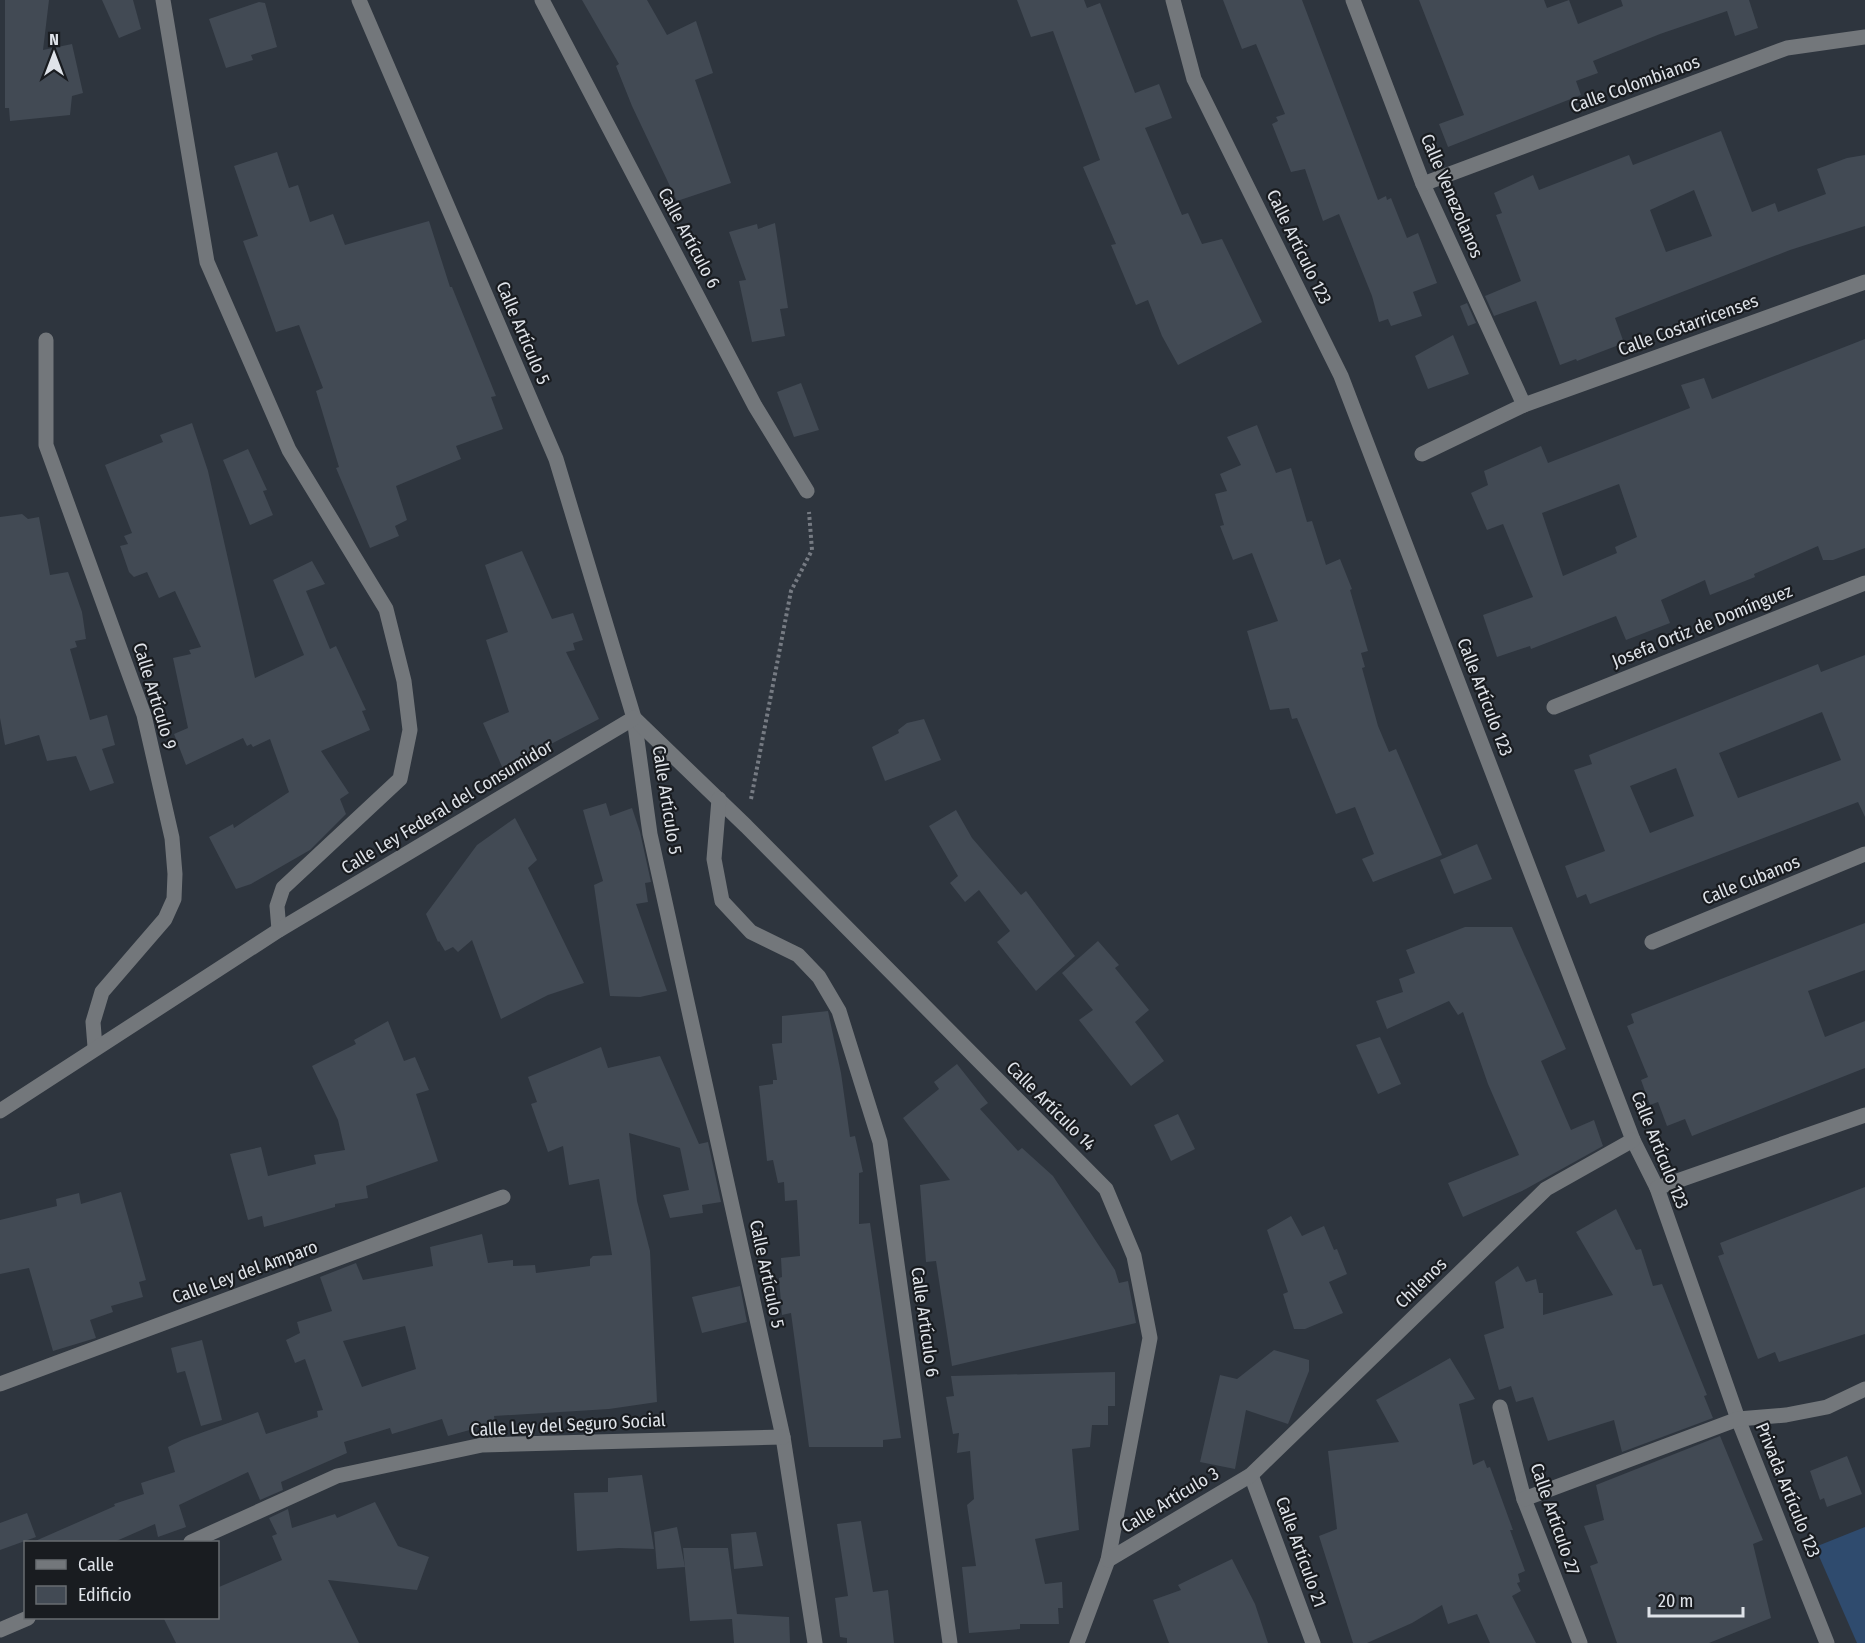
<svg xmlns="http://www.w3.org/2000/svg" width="1865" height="1643" viewBox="0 0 1865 1643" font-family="'Fira Sans Condensed',sans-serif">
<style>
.green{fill:#2f4b6e}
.building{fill:#424a54;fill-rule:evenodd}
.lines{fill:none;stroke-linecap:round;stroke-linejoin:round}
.path{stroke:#767b83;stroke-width:4;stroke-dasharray:3 3;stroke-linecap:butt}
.minor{stroke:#73777b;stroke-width:15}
.labels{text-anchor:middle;stroke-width:4.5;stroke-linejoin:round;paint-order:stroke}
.street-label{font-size:18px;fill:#dfe3e9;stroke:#191c20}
</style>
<rect width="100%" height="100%" fill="#2e353e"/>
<path class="green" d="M1865 1527V1643H1857L1815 1547Z"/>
<g class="building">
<path d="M5 0H49L43 50 72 44 83 93 72 96 70 115 10 121 9 108H5Z"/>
<path d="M102 0H133L141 29 119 38Z"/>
<path d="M582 0H647L667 35 696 21 713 73 695 80 731 183 677 201 632 106 616 66 619 64Z"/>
<path d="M1017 0H1084L1087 8 1100 3 1135 93 1159 84 1172 118 1145 128 1182 215 1188 213 1202 244 1222 239 1262 322 1178 365 1162 336 1148 300 1136 305 1111 245 1116 244 1083 167 1100 160 1053 31 1031 37Z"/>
<path d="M1223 0H1302L1378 200 1386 196 1387 200 1391 198 1407 238 1418 233 1437 283 1413 292 1422 316 1391 326 1388 319 1379 322 1372 296 1339 214 1323 221 1305 169 1291 172 1272 124 1278 121 1276 117 1285 114 1256 44 1242 49Z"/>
<path d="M1419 0H1544L1547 8 1569 0 1578 24 1623 6 1621 0H1749L1758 28 1735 36 1727 11 1660 34 1593 61 1598 73 1576 81 1581 95 1448 147 1439 124 1464 115Z"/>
<path d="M259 2 265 3 277 47 251 55 253 60 226 68 209 19Z"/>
<path d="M1721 131 1752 212 1775 203 1778 212 1826 194 1817 169 1847 158 1865 155V226L1790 250 1615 318 1624 343 1577 361 1576 359 1560 365 1536 301 1494 316 1485 296 1521 281 1496 215 1502 213 1494 193 1533 175 1539 190 1629 155 1633 165ZM1694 190 1712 236 1666 252 1650 210Z"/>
<path d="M277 152 289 188 298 185 310 222 333 214 345 245 429 221 450 287H452L496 396 491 397 503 429 456 446 461 459 396 486 407 520 395 526 399 536 370 548 336 468 339 467 316 391 323 388 299 325 276 332 243 241 258 236 234 166Z"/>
<path d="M775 223 788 308 780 309 785 336 752 342 739 281 746 280 729 232 757 224 758 229Z"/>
<path d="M1467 303 1476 323 1468 326 1460 306Z"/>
<path d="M1453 335 1469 374 1428 389 1415 356Z"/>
<path d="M1865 339V548L1833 560H1823L1818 546 1754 574 1755 577 1710 595 1705 580 1661 600 1670 623 1626 640 1616 616 1531 649 1530 646 1497 657 1483 615 1533 597 1503 524 1487 530 1471 493 1488 485 1484 471 1541 446 1548 463 1690 408 1681 385 1704 378 1712 399ZM1619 484 1637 537 1615 547 1617 553 1563 576 1542 513Z"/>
<path d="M801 383 819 430 794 437 777 392Z"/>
<path d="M192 423 208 471 255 678 304 655 273 580 312 561 325 584 306 591 330 649 336 646 366 710 362 711 370 730 321 751 349 793 340 799 346 814 310 850 251 884 236 889 209 837 233 824 234 828 289 792 270 739 253 747 251 744 247 746 243 738 186 765 174 734 188 728 173 658 191 654 189 650 201 647 175 591 159 598 147 572 134 577 129 572 120 546 128 544 124 536 132 533 105 465 163 442 160 435Z"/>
<path d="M1257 425 1276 473 1291 468 1307 522 1312 521 1326 565 1340 559 1352 589 1350 590 1368 651 1361 653 1365 667 1362 668 1378 726 1389 752 1396 749 1442 855 1373 882 1362 859 1374 854 1355 807 1336 814 1297 718 1292 719 1289 708 1270 710 1247 631 1278 621 1252 553 1233 560 1220 526 1224 525 1215 494 1227 491 1220 474 1241 465 1227 437Z"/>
<path d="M248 449 267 490 263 491 273 515 250 525 223 460Z"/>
<path d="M22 514 28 519 39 517 50 575 68 572 82 612 86 639 75 641 77 647 70 649 90 720 107 715 115 745 102 749 114 783 90 791 76 756 47 761 39 735 5 745 0 718V517Z"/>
<path d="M522 551 552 619 573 613 583 640 573 643 575 650 566 652 599 719 503 769 483 723 509 712 486 640 508 632 485 565Z"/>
<path d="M1865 655V817L1858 802 1590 904 1586 894 1577 898 1565 866 1605 851 1574 770 1592 764 1589 755 1818 664 1821 672ZM1822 712 1841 760 1738 798 1719 753ZM1676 768 1694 816 1650 833 1630 786Z"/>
<path d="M924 719 941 760 885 781 872 747 899 733 898 730 907 723Z"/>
<path d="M606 803 610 816 632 808 640 832 651 882 645 883 648 902 636 904 667 991 640 997 610 996 594 885 603 881 583 810Z"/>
<path d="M956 810 972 838 1021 895 1026 891 1075 956 1036 991 997 942 1010 931 979 890 965 902 950 883 958 876 929 826Z"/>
<path d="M515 818 537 860 528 868 584 983 548 995 501 1019 472 940 458 952 453 947 445 951 439 941 438 942 426 914 477 845Z"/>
<path d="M1477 844 1492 879 1454 894 1440 860Z"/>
<path d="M1865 923V970L1808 991 1825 1037 1865 1021V1068L1692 1136 1685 1119 1667 1126 1658 1102 1650 1105 1641 1080 1648 1077 1627 1026 1634 1023 1631 1014Z"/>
<path d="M1465 927H1512L1566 1049 1541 1061 1571 1130 1594 1120 1603 1146 1522 1191 1463 1217 1448 1183 1519 1155 1488 1084 1463 1012 1458 1015 1449 1001 1387 1029 1376 1001 1403 992 1399 979 1415 973 1406 950Z"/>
<path d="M1098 941 1119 965 1115 968 1149 1010 1135 1022 1164 1061 1131 1086 1079 1020 1093 1010 1062 973Z"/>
<path d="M828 1011 841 1073 850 1137 855 1136 863 1172 859 1173V1224L870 1223 901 1438 883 1440V1447H809L791 1313 782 1315 779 1278 782 1277 781 1258 800 1256 797 1200 785 1201 784 1182 778 1183 773 1160 767 1161 759 1086 773 1084V1080H777L772 1044 782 1043V1016Z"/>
<path d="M388 1021 404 1061 415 1057 429 1090 416 1094 438 1161 366 1186 368 1198 335 1204V1207L264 1227 262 1216 248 1220 230 1154 261 1147 268 1176 316 1164 314 1155 345 1150 338 1120 312 1066 356 1044 354 1040Z"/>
<path d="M1380 1037 1401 1084 1378 1094 1356 1045Z"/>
<path d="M601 1047 608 1068 660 1056 699 1144 708 1142 721 1202 702 1205 703 1213 670 1218 663 1195 689 1190 680 1148 629 1133 637 1201 650 1251 657 1402 609 1409 494 1416 495 1423 448 1436 442 1419 392 1434 390 1428 344 1442 347 1453 281 1482 283 1490 260 1500 248 1472 179 1505 186 1527 158 1537 155 1524 114 1542H33L115 1506 114 1504 144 1494 141 1483 175 1472 168 1447 182 1440 258 1412 266 1434 318 1417 317 1411 323 1410 305 1359 295 1363 286 1340 300 1333 297 1322 332 1311 320 1277 356 1263 363 1280 433 1266 430 1247 482 1234 488 1263 513 1260V1266L535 1265 536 1273 590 1266V1259L593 1256 612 1255 599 1179 569 1185 563 1146 548 1152 531 1104 537 1102 528 1077ZM405 1326 416 1369 362 1387 343 1341Z"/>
<path d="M957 1064 988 1103 980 1109 1018 1151 1022 1148 1053 1176 1115 1270 1119 1283 1128 1281 1136 1323 952 1366 936 1261 926 1262 920 1185 950 1180 903 1118 939 1089 934 1082Z"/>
<path d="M1178 1114 1195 1149 1171 1161 1154 1125Z"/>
<path d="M1865 1187V1334L1779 1362 1775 1352 1758 1359 1718 1256 1724 1254 1720 1243Z"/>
<path d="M121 1192 146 1280 139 1282 143 1297 111 1306 113 1312 90 1320 96 1338 53 1351 29 1268 0 1274V1220L57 1206 56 1199 79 1193 81 1204Z"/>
<path d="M1616 1209 1636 1250 1641 1249 1653 1286 1662 1284 1707 1395 1704 1396 1713 1418 1622 1452 1614 1420 1548 1441 1533 1397 1516 1402 1511 1386 1499 1390 1484 1335 1504 1328 1495 1282 1518 1266 1526 1282 1536 1279 1539 1293H1543V1315L1613 1295 1576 1232Z"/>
<path d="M1291 1216 1302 1236 1324 1226 1334 1250 1337 1249 1347 1274 1329 1282 1343 1313 1305 1329H1294L1283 1294 1288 1292 1267 1230Z"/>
<path d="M740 1286 747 1322 702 1333 692 1297Z"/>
<path d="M202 1340 222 1420 201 1426 185 1371 177 1373 171 1348Z"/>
<path d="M1274 1350 1309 1360V1371L1288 1424 1246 1410 1235 1469 1200 1462 1220 1375 1237 1379Z"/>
<path d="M1450 1358 1475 1399 1459 1404 1473 1465 1484 1460 1487 1468 1490 1467 1513 1530H1510L1525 1571 1518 1574 1520 1582 1517 1583 1521 1591 1512 1596 1536 1643H1490L1477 1614 1448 1624 1442 1605 1412 1623 1367 1643H1353L1319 1536 1337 1529 1328 1451 1399 1442 1376 1400Z"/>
<path d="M1115 1372V1406H1108V1425H1092L1090 1447 1072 1449 1079 1530 1035 1539 1045 1584 1062 1582 1063 1608H1058L1059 1624H1020V1629L969 1633 962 1567 976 1566 967 1505 974 1499 970 1451 957 1453 959 1433 953 1434 946 1397 954 1396 951 1376Z"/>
<path d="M1720 1436 1763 1540 1753 1544 1771 1618 1709 1643H1617L1590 1566 1598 1563 1584 1526 1604 1520 1596 1485Z"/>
<path d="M1847 1456 1862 1494 1827 1507 1824 1498 1820 1500 1810 1471Z"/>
<path d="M642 1475 654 1549 619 1548 577 1551 574 1493 608 1492V1478Z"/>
<path d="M375 1502 398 1546 429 1557 417 1590 328 1580 359 1643H176L163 1617H218L219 1587 282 1560 272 1536 277 1534 269 1518 288 1509 292 1528 335 1514 337 1518Z"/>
<path d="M27 1513 36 1537 0 1550V1523Z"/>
<path d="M861 1521 873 1592 888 1590 894 1643H847V1638L840 1637 835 1598 848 1596 837 1524Z"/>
<path d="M677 1527 685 1567 657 1569 654 1532Z"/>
<path d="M756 1532 763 1566 734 1569 731 1534Z"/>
<path d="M683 1548H728L737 1614 789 1617 790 1643H734L732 1619 690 1621Z"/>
<path d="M1232 1559 1255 1604 1268 1643H1169L1153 1600 1181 1590 1178 1585Z"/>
</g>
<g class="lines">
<path class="path" d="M751 799 791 591 812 550 809 512"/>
<g class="minor">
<path d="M163 0 207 262 289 450 386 609 404 681 410 730 400 779 283 888 277 906 279 930"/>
<path d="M359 0 556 459 634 718 650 834 783 1437 815 1643"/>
<path d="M542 0 755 406 807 491"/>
<path d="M1173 0 1194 79 1341 376 1633 1140 1657 1188 1738 1419 1827 1643"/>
<path d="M1353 0 1423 184 1524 405"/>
<path d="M1423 184 1787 48 1865 37"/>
<path d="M46 340V445L144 715 172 838 175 874 174 899 165 919 102 992 93 1022 95 1047"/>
<path d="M1422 454 1524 405 1865 282"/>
<path d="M1554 707 1865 583"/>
<path d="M634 718 746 826 1106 1189 1134 1256 1150 1338 1108 1560 1077 1643"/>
<path d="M719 799 714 859 722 901 751 932 798 955 819 977 839 1011 880 1142 950 1643"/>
<path d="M1652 942 1865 854"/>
<path d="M0 1111 279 930 634 718"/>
<path d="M1657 1188 1865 1115"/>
<path d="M0 1384 503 1197"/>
<path d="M1500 1407 1524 1499 1580 1643"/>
<path d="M1251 1475 1313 1643"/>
<path d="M1524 1499 1738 1419 1786 1415 1827 1407 1865 1389"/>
<path d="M191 1542 337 1476 482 1445 783 1437"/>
<path d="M1108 1560 1251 1475 1546 1189 1633 1140"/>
<path d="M0 1630 28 1618"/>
</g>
</g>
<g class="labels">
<g class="street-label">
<text transform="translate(1635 84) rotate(-20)" y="6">Calle Colombianos</text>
<text transform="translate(1452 196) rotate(67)" y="6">Calle Venezolanos</text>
<text transform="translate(689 238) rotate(62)" y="6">Calle Artículo 6</text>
<text transform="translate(1299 247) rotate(64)" y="6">Calle Artículo 123</text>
<text transform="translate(1688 325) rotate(-20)" y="6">Calle Costarricenses</text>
<text transform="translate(523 333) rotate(67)" y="6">Calle Artículo 5</text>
<text transform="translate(1702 626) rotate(-22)" y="6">Josefa Ortiz de Domínguez</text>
<text transform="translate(155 696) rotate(73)" y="6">Calle Artículo 9</text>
<text transform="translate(1485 697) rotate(69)" y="6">Calle Artículo 123</text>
<text transform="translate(667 800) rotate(81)" y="6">Calle Artículo 5</text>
<text transform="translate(447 807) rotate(-31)" y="6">Calle Ley Federal del Consumidor</text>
<text transform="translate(1751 880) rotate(-22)" y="6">Calle Cubanos</text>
<text transform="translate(1051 1106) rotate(45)" y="6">Calle Artículo 14</text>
<text transform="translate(1660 1150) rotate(68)" y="6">Calle Artículo 123</text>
<text transform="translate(245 1272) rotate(-20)" y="6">Calle Ley del Amparo</text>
<text transform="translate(767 1274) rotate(78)" y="6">Calle Artículo 5</text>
<text transform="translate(1421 1283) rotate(-44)" y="6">Chilenos</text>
<text transform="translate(925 1322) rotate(82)" y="6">Calle Artículo 6</text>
<text transform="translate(568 1425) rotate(-3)" y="6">Calle Ley del Seguro Social</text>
<text transform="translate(1788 1490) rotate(68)" y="6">Privada Artículo 123</text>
<text transform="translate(1170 1500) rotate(-31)" y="6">Calle Artículo 3</text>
<text transform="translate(1555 1519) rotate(71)" y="6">Calle Artículo 27</text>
<text transform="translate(1301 1552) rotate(70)" y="6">Calle Artículo 21</text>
</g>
</g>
<rect x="24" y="1541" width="195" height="78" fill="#191c20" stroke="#686c70" stroke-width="1.5"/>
<rect x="36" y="1560" width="30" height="9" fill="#73777b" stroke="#686c70" stroke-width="1.5"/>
<text x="78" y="1571" font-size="18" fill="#dfe3e9">Calle</text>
<rect x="36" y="1586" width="30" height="18" fill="#424a54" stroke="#686c70" stroke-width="1.5"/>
<text x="78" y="1601" font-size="18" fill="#dfe3e9">Edificio</text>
<g transform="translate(54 54)" stroke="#191c20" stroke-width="4.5" paint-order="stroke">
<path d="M0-4.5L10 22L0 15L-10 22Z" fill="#dfe3e9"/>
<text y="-9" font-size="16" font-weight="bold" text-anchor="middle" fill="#dfe3e9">N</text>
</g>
<path d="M1649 1607v9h94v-9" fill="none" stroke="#dfe3e9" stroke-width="3"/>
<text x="1658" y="1607" font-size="18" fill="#dfe3e9" stroke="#191c20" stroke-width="4.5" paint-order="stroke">20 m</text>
</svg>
